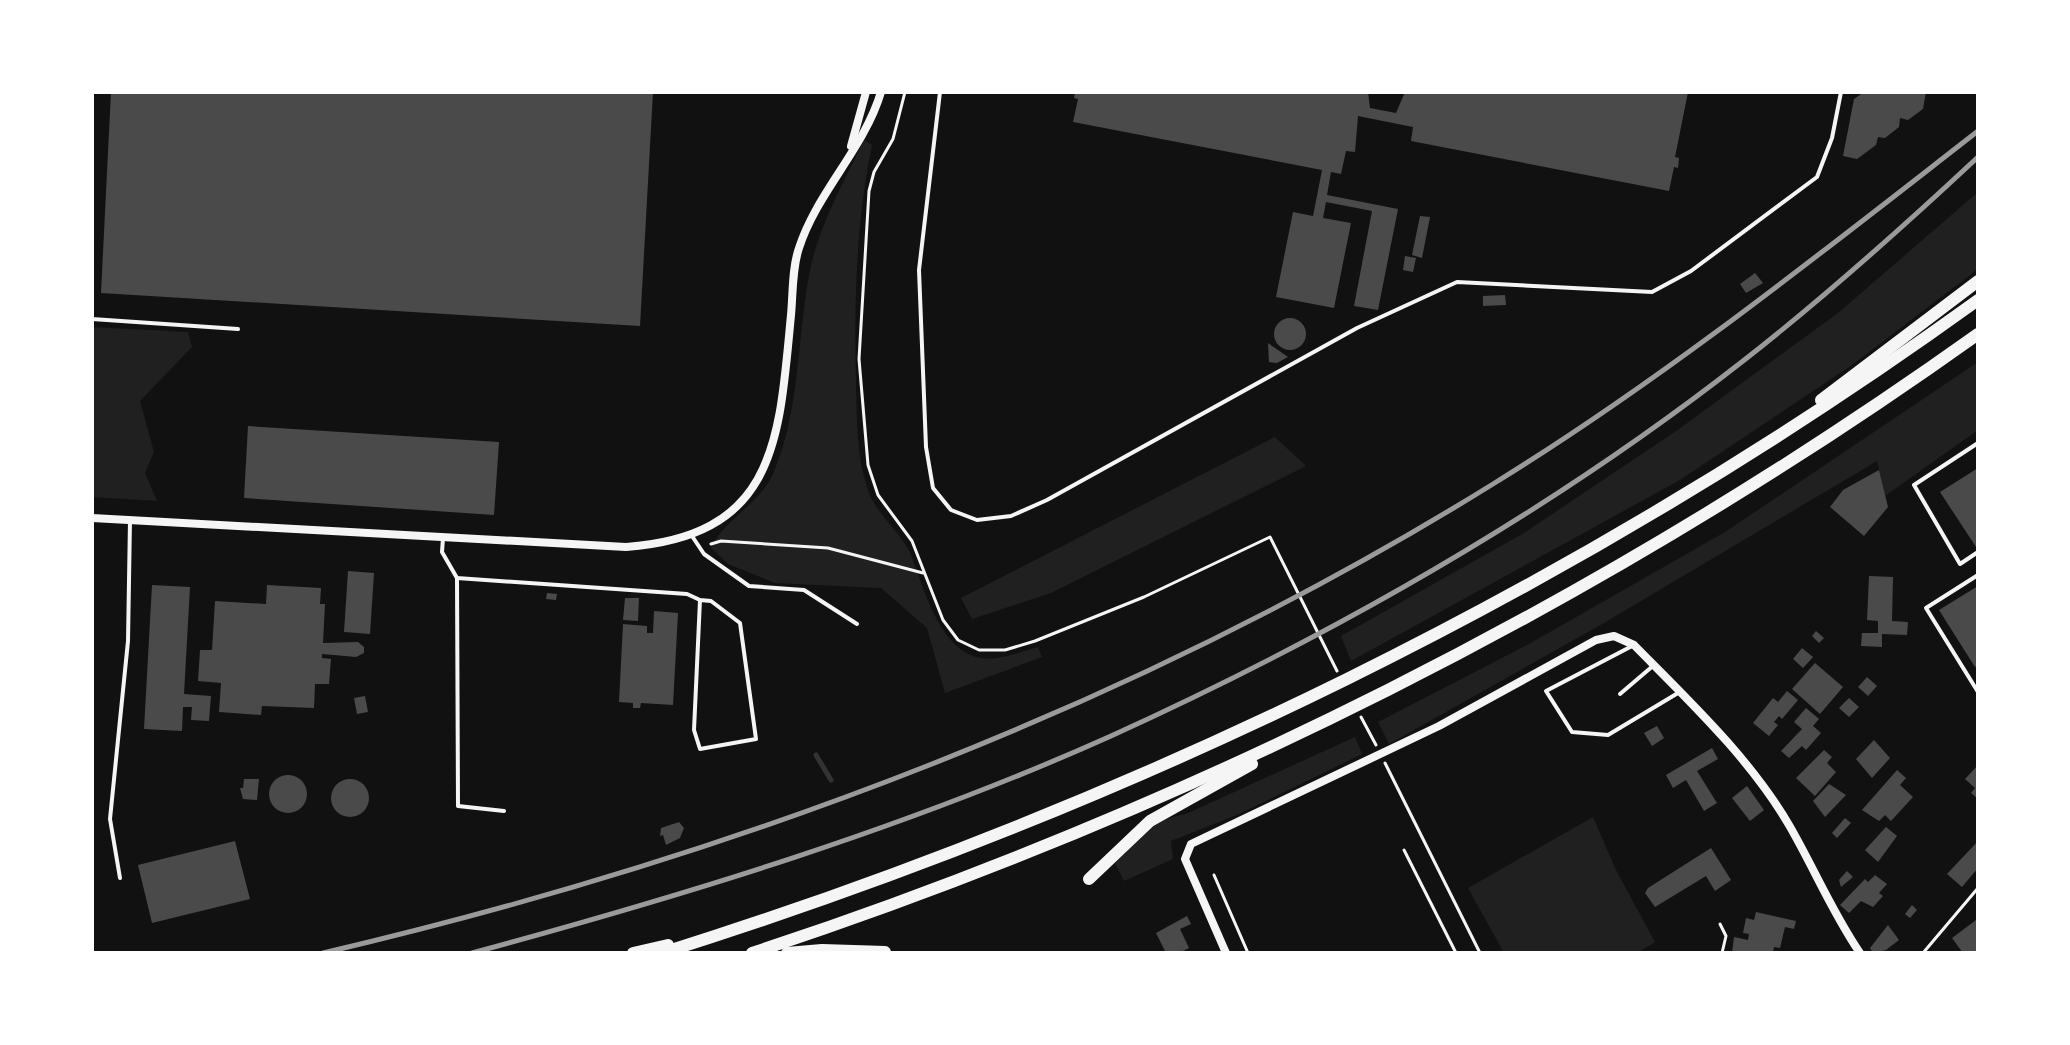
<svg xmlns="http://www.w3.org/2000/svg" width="2070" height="1045" viewBox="0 0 2070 1045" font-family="'Open Sans',sans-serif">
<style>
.green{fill:#202020}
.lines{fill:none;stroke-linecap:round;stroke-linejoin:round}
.stream{stroke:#333;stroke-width:5}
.building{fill:#4a4a4a}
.path{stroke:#f5f5f5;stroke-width:3}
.service{stroke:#f5f5f5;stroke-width:4}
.minor{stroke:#f5f5f5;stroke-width:8}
.trunk{stroke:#f5f5f5;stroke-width:12}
.rail{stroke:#9a9a9a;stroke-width:5}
</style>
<rect width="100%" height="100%" fill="#111"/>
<g class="green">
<path d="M864 140 872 145C856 223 854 302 856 381 857 419 856 460 870 495 879 517 902 533 911 555 926 593 943 666 997 658 1010 656 1024 651 1038 647L1042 657 945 693 927 628 881 588 775 583 728 564 711 548C724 519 759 505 773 474 800 411 797 341 809 275 818 226 843 184 864 140Z"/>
<path d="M1978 192V269L1852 365 1680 480 1351 661 1341 636 1524 533 1679 429 1838 313Z"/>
<path d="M92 327 188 332 192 347 140 401 154 452 145 473 157 501 92 497Z"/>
<path d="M1978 362V430L1885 496 1877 461 1604 623 1389 744 1378 722 1529 644 1725 532Z"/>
<path d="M1275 437 1306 466 1051 593 972 619 961 598Z"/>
<path d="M1355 737 1362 754 1239 814 1171 841 1173 859 1124 881 1115 863 1151 827 1169 818 1186 814Z"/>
<path d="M1593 817 1616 870 1655 942 1637 953H1504L1468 888Z"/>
</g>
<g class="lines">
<path class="stream" d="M816 755 831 780"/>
</g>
<g class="building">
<path d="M111 92H653L640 326 101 293Z"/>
<path d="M1075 92H1368L1370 108 1396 113 1405 92H1688L1675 157 1679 158 1678 168 1674 167 1669 191 1411 141 1413 127 1358 116 1355 152 1346 151 1341 174 1331 172 1327 195 1398 209 1378 310 1354 306 1372 211 1326 202 1323 218 1351 223 1334 308 1276 297 1293 212 1313 216 1322 170 1073 122 1078 99 1074 98Z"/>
<path d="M1864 92H1926L1923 109 1908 120 1900 118 1899 127 1885 138 1878 137 1876 145 1857 159 1843 156 1854 99Z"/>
<path d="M1420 216 1430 217 1422 258 1412 255Z"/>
<path d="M1405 256 1416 258 1413 272 1403 270Z"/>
<path d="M1755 273 1763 283 1746 293 1740 284Z"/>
<path d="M1505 295 1506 305 1483 306V296Z"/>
<circle cx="1290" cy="334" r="16"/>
<path d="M1268 343 1288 357 1277 363 1269 362Z"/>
<path d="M248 426 499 442 494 515 244 498Z"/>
<path d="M1978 468V550L1940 492Z"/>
<path d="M1879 470 1888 507 1864 536 1830 507 1843 490Z"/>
<path d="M348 571 374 573 370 634 344 632Z"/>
<path d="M1869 576 1893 577 1892 621 1908 622 1907 635 1882 634V647L1861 646 1862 633H1878V621L1867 620Z"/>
<path d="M152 585 190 587 184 694 211 696 209 721 191 720 192 707H183L182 731 144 729Z"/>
<path d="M267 585 321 588 320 604H325L323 643 358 642 364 647V653L356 657 322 654V658L331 659 329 684H315L314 708 262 706 261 715 219 712 221 683 198 681 200 650H212L215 601 266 604Z"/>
<path d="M1978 586V665L1975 667 1939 610Z"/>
<path d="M547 593 557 594 556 600 546 599Z"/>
<path d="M625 598H639L638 621 623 620Z"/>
<path d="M654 611 678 613 673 705 641 703 640 708H633V703L619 702 623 624 647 626V633H653Z"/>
<path d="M1816 631 1824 638 1819 643 1812 636Z"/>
<path d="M1802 648 1813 657 1803 668 1793 659Z"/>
<path d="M1815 663 1843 687 1820 714 1792 689Z"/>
<path d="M1867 677 1877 686 1868 696 1858 687Z"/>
<path d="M1787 691 1798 700 1782 719 1779 716 1774 722 1778 725 1769 736 1753 723 1773 698 1778 702Z"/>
<path d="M365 696 368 712 357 714 354 698Z"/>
<path d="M1849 698 1859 707 1849 717 1839 708Z"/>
<path d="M1806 708 1819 719 1813 726 1821 733 1806 750 1802 746 1789 758 1781 751 1802 729 1794 722Z"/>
<path d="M1657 726 1664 738 1652 746 1644 733Z"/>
<path d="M1874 740 1890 758 1872 778 1856 759Z"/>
<path d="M1712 748 1718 759 1697 771 1717 803 1704 811 1686 780 1673 788 1666 775Z"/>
<path d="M1824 750 1832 757 1827 763 1836 772 1815 796 1796 778Z"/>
<path d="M1978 765V799L1971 793 1975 788 1965 779Z"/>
<path d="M1897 770 1906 778 1900 785 1913 797 1891 821 1885 815 1879 821 1862 810Z"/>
<circle cx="288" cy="794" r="19"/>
<circle cx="350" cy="798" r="19"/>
<path d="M244 779H259L257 800 243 799 240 788H243Z"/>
<path d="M1829 784 1846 795 1825 817 1813 801Z"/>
<path d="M1747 786 1764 810 1750 821 1732 798Z"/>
<path d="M1845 818 1851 823 1837 838 1832 833Z"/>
<path d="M679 822 684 828 680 838 666 845 663 835 660 836 661 828Z"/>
<path d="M1886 827 1897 836 1878 862 1865 850Z"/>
<path d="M235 841 250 899 152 923 138 865Z"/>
<path d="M1978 841V868L1962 887 1947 874Z"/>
<path d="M1711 848 1731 880 1715 891 1706 876 1655 907 1645 893 1648 888Z"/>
<path d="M1847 871 1853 877 1841 887 1839 880Z"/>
<path d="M1875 875 1887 884 1879 893 1883 896 1873 907 1861 901 1849 913 1840 905 1865 879 1868 882Z"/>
<path d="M1912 905 1917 910 1910 918 1905 914Z"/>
<path d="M1756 912 1796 921 1794 929 1785 927 1780 948 1774 947 1773 953H1732L1734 937 1748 940 1749 934 1743 933 1746 918 1754 920Z"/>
<path d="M1187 916 1191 924 1180 929 1189 948 1179 953H1166L1156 933Z"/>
<path d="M1976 920 1978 953H1963L1952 938Z"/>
<path d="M1888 925 1899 940 1886 950 1873 953 1870 948Z"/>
</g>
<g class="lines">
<g class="path">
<path d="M905 92 893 139 874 172 869 191 859 359 868 465 878 495 912 541 943 620 958 640 979 650H1005L1035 641 1144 597 1270 537 1337 671"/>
<path d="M711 544 721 541 828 548 923 573"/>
<path d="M1361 717 1376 745"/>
<path d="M1385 763 1480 953"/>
<path d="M1404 850 1456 953"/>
<path d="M1214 875 1248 953"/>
<path d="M1720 924 1726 936 1722 953"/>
<path d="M1923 953 1978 888"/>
</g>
<g class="service">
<path d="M940 92 919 270 926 447 933 488 951 510 977 520 1011 516 1047 500 1357 328 1457 282 1652 292 1691 271 1817 177 1832 138 1841 92"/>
<path d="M92 319 238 329"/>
<path d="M1978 443 1914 485 1960 564 1978 552"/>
<path d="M692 536 704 554 749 586 804 590 857 624"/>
<path d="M443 538 442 552 457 578 687 594 700 600 694 730 700 749 756 739 740 623 711 601 700 600"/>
<path d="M1978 575 1926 608 1978 692"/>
<path d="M457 578 458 806 504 811"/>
<path d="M1634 645 1546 691 1572 732 1608 735 1678 693"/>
<path d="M1620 694 1654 665"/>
<path d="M120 878 110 819 128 641 130 520"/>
</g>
<g class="minor">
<path d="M851 146 866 92"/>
<path d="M92 518 626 547C778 536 779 438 791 315 793 294 792 268 799 248 817 192 864 149 881 92"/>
<path d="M1226 953 1185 859 1191 844 1439 726 1596 640 1614 636 1634 645C1688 700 1750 758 1789 825 1814 868 1832 912 1860 953"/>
</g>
<g class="trunk">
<path d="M1821 400 1978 281"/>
<path d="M1089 879 1150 821 1252 764"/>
<path d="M633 953 668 945"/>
<path d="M662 953C1132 805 1578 589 1978 300"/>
<path d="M752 953C1189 809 1604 601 1978 334"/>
<path d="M787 953 822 950 885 952"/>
</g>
<g class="rail">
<path d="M323 953C733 857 1135 706 1493 484 1662 380 1821 253 1978 131"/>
<path d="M472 953C689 894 906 828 1111 736 1333 635 1550 512 1743 361 1825 297 1902 228 1978 157"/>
</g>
</g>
<rect width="2070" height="1045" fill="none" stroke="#ffffff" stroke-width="188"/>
</svg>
